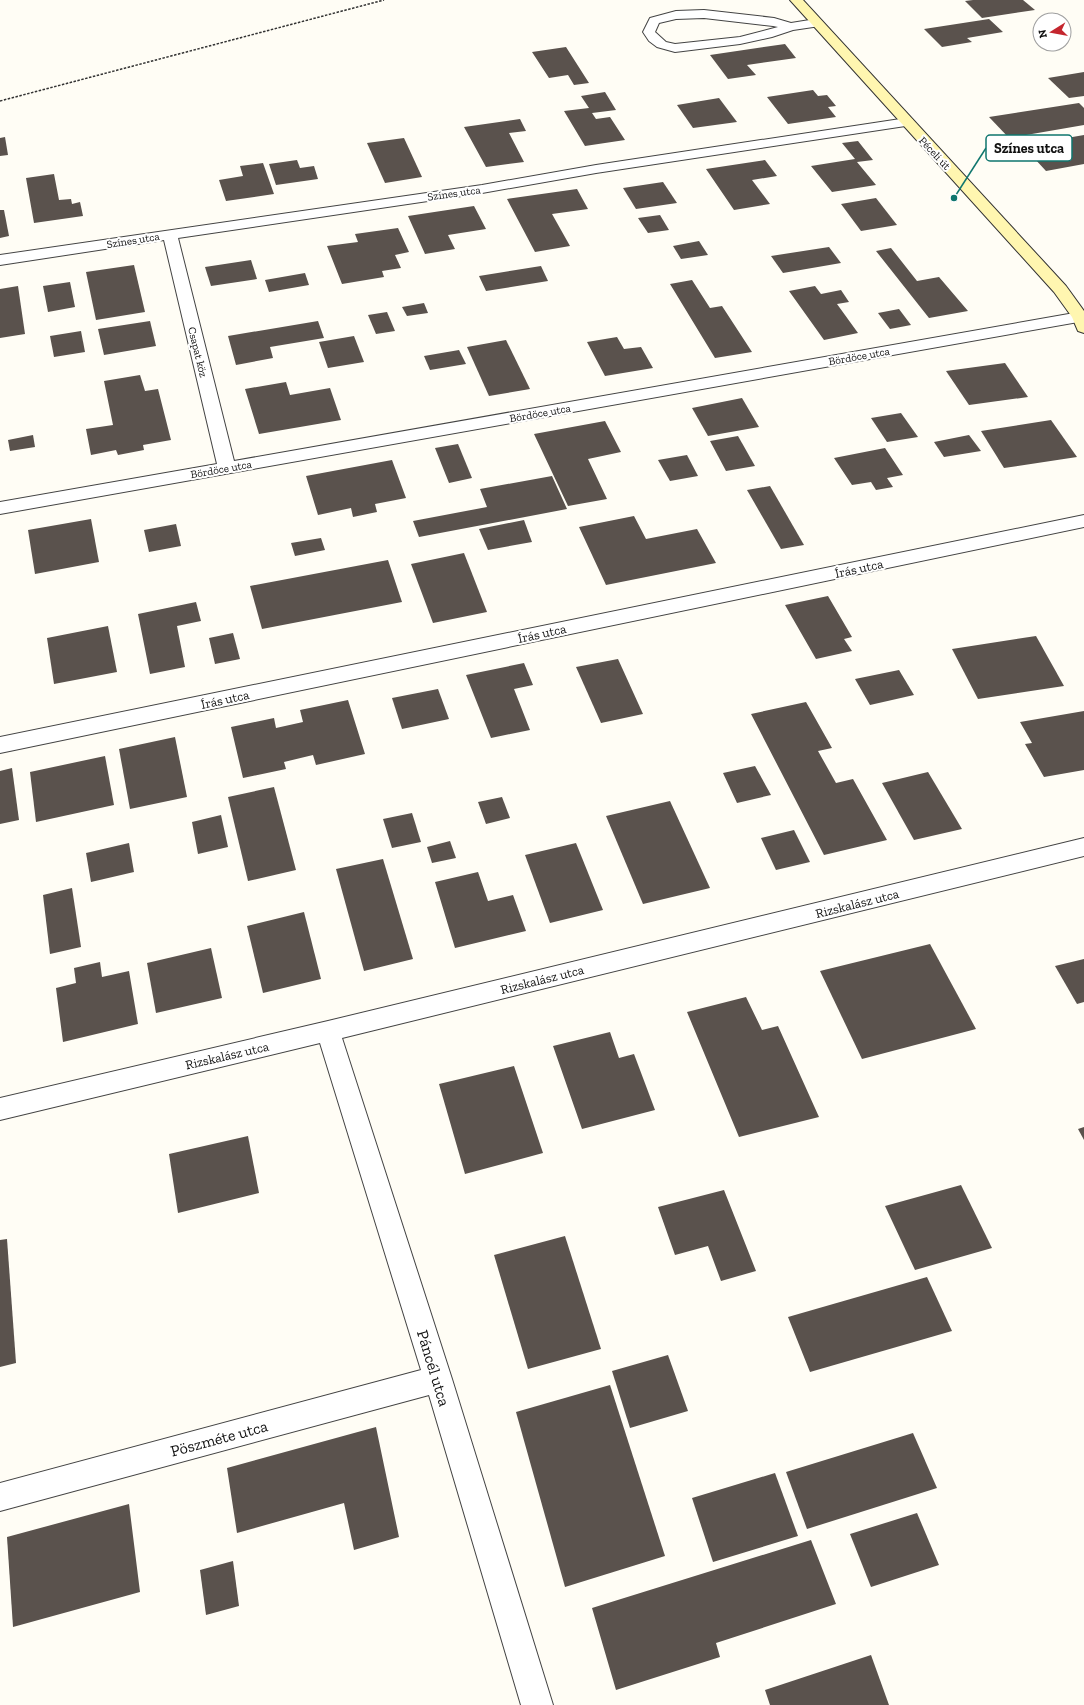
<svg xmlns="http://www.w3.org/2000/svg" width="1084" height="1705" viewBox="0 0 1084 1705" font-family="'Zilla Slab',serif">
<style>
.building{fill:#5a524d}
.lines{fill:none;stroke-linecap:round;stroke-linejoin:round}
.lane-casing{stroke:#444;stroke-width:2}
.street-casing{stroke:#444;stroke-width:2}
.secondary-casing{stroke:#333;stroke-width:2}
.path{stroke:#333;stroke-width:1.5;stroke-dasharray:2.5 1.5;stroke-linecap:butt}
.lane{fill:#fff;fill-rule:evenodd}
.street{fill:#fff;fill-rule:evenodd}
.secondary{fill:#fff6b0;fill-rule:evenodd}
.labels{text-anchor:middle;stroke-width:4;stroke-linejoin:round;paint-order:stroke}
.far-street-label{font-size:11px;fill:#111;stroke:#fff}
.street-label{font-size:13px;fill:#111;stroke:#fff}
.near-street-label{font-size:16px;fill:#111;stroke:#fff}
.leader{fill:none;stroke:#0f766e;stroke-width:1.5}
.callout-dot{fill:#0f766e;stroke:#fff;stroke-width:1.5}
.callout{fill:#fff;stroke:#0f766e;stroke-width:1.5}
.callout-label{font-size:14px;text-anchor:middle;font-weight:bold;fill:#111}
</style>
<rect width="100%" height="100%" fill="#fffdf5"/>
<g class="building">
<path d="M973 0H1023L1035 10 982 18 965 1Z"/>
<path d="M989 19 1003 32 967 38 972 42 942 47 924 29Z"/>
<path d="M785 44 796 58 747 65 756 75 728 79 710 55Z"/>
<path d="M566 47 589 83 574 85 568 75 549 78 532 52Z"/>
<path d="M1084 72V96L1069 98 1048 78Z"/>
<path d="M813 90 818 96 827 95 836 106 828 107 836 117 788 124 767 97Z"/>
<path d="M605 92 616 110 592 113 596 119 610 117 625 140 585 146 564 111 589 108 581 96Z"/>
<path d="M719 98 737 122 693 128 677 105Z"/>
<path d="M1079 103 1084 108V125L1009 138 989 117Z"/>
<path d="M520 119 526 131 509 133 524 162 486 167 464 127Z"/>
<path d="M1084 135V164L1046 171 1034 158 1026 159 1014 147Z"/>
<path d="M5 137 8 155 0 156V138Z"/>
<path d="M404 138 422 177 385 183 367 143Z"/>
<path d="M858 141 873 160 857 162 876 185 832 192 811 166 855 159 842 143Z"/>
<path d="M297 160 300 168 314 166 318 179 276 185 269 164Z"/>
<path d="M765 160 777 176 752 180 770 204 734 210 706 169Z"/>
<path d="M263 163 274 194 226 201 219 180 243 176 240 166Z"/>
<path d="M54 174 59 200 71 199 72 204 80 202 83 216 34 223 26 178Z"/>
<path d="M663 182 677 203 636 209 623 188Z"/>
<path d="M577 189 588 209 552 214 570 246 535 252 507 199Z"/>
<path d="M876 198 897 225 861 231 841 204Z"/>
<path d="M474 206 486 229 448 235 455 249 425 254 408 216Z"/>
<path d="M0 210H4L9 236 0 238Z"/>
<path d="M660 215 669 230 648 233 638 218Z"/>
<path d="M398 228 409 252 395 255 401 268 382 271 384 277 342 284 327 246 358 242 355 234Z"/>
<path d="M699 241 708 255 681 259 673 246Z"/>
<path d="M829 247 841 263 783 273 771 256Z"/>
<path d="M891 248 917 281 939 277 968 311 929 318 876 251Z"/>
<path d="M251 260 257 279 211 286 205 267Z"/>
<path d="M134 265 145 312 96 320 86 272Z"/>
<path d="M541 266 548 281 486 291 479 276Z"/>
<path d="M305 273 309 285 269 292 265 280Z"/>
<path d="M692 280 710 308 722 306 752 352 715 358 670 284Z"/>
<path d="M70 282 75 307 48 312 43 286Z"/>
<path d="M18 286 25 334 0 338V289Z"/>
<path d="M815 286 821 294 841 290 849 302 837 304 858 333 824 340 789 291Z"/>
<path d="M424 303 428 313 407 316 402 307Z"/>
<path d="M899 309 911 325 890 329 878 313Z"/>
<path d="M387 312 395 331 376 334 368 315Z"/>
<path d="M150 321 156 346 104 355 98 329Z"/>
<path d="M318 321 324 338 270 347 273 358 236 365 228 336Z"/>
<path d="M81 331 85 352 54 357 50 336Z"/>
<path d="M354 336 364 362 328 368 319 342Z"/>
<path d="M617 337 624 349 641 347 653 368 605 376 587 342Z"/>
<path d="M506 340 530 389 489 396 467 347Z"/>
<path d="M459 350 466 364 430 370 424 356Z"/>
<path d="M1005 363 1028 397 969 405 946 371Z"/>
<path d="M140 375 145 391 158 389 171 440 143 445 144 450 118 455 116 450 91 455 86 429 113 425 104 381Z"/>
<path d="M286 382 290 395 330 388 341 420 259 434 245 389Z"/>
<path d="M742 398 759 427 708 436 692 408Z"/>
<path d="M901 413 918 437 887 442 871 418Z"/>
<path d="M1051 420 1077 457 1004 468 981 431Z"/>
<path d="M605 421 621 452 588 459 607 499 568 506 534 434Z"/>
<path d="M33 435 35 447 10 451 8 440Z"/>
<path d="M969 435 981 451 944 457 934 442Z"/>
<path d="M738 436 755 466 726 471 710 441Z"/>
<path d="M458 444 472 478 449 483 435 448Z"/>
<path d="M885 448 903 475 887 478 893 487 876 490 871 482 852 485 834 458Z"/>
<path d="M687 455 698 476 670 481 658 460Z"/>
<path d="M392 460 406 498 375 504 377 512 353 517 351 508 318 515 306 476Z"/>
<path d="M552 476 567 509 419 537 413 521 487 507 480 489Z"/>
<path d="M770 486 804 545 781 549 747 490Z"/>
<path d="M634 516 646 539 697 529 716 563 606 585 579 527Z"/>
<path d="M91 519 99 562 35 574 28 530Z"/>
<path d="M524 520 532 542 488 550 479 529Z"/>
<path d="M176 524 181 546 149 552 144 530Z"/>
<path d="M321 538 325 550 295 556 291 543Z"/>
<path d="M464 553 487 612 433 623 411 564Z"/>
<path d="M388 560 402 602 262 629 250 586Z"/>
<path d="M828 596 852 637 844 639 852 651 816 659 785 605Z"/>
<path d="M196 602 201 621 177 626 185 667 150 674 138 614Z"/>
<path d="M108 626 117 672 54 684 47 638Z"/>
<path d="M233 633 240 659 215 664 209 638Z"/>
<path d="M1036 636 1064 686 978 699 952 649Z"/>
<path d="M618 659 643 714 601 723 576 667Z"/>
<path d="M524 663 533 685 514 689 530 730 491 738 466 675Z"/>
<path d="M899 670 914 695 870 705 855 679Z"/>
<path d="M438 689 449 719 402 729 392 698Z"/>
<path d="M348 700 365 754 316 765 313 755 284 762 286 769 243 778 231 727 274 718 276 728 303 722 300 710Z"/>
<path d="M806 702 832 748 818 751 836 783 853 779 887 840 824 855 751 714Z"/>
<path d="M1084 711V770L1044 777 1025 744 1032 743 1020 722Z"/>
<path d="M175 737 187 797 130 809 119 749Z"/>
<path d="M105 756 114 805 36 822 30 772Z"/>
<path d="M755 766 771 795 737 803 723 773Z"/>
<path d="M12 768 19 820 0 824V771Z"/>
<path d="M928 772 962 829 914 840 882 783Z"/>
<path d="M274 787 296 870 248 881 228 797Z"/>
<path d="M502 797 510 818 486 824 478 802Z"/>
<path d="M670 801 710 888 643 904 606 816Z"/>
<path d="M412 813 421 842 392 848 383 819Z"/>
<path d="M221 815 228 847 198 854 192 822Z"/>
<path d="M794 830 810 862 776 870 761 838Z"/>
<path d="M450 841 456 858 432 863 427 847Z"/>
<path d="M129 843 134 872 91 882 86 853Z"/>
<path d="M576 843 603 910 550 923 525 855Z"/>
<path d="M383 859 413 959 364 971 336 869Z"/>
<path d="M478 872 488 901 513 895 526 931 455 948 435 882Z"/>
<path d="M72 888 81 947 50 954 43 895Z"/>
<path d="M304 912 321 979 263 993 247 926Z"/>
<path d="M930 944 976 1029 862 1059 820 971Z"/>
<path d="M211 948 222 998 156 1013 147 963Z"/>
<path d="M1084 959V1002L1077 1004 1055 966Z"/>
<path d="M100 962 102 977 129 971 138 1024 63 1042 56 988 76 983 74 968Z"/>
<path d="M746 997 762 1030 778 1026 819 1117 739 1137 687 1012Z"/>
<path d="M610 1032 619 1058 634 1054 655 1110 582 1129 553 1046Z"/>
<path d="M514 1066 543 1153 465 1174 439 1084Z"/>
<path d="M1084 1127V1140L1078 1129Z"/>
<path d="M248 1136 259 1193 178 1213 169 1154Z"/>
<path d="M961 1185 992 1248 915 1270 885 1206Z"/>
<path d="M724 1190 756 1271 721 1281 708 1246 675 1255 658 1207Z"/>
<path d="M565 1236 601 1349 528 1369 494 1255Z"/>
<path d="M7 1239 16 1363 0 1367V1240Z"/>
<path d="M927 1277 952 1331 810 1372 788 1317Z"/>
<path d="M668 1355 688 1411 630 1428 612 1371Z"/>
<path d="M610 1385 665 1556 565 1587 516 1412Z"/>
<path d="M376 1427 399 1537 354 1550 344 1503 237 1533 227 1468Z"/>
<path d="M913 1433 937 1488 807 1529 786 1472Z"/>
<path d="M775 1473 798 1536 713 1562 692 1498Z"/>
<path d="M129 1504 140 1592 13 1627 7 1537Z"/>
<path d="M917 1513 939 1565 871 1587 850 1534Z"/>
<path d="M811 1540 836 1604 716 1643 720 1657 616 1690 592 1608Z"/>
<path d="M233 1561 239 1606 206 1615 200 1570Z"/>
<path d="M871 1655 889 1705H770L765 1690Z"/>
</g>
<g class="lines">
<g class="lane-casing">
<path id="lane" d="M704 10 774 18 791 23 816 19 820 20 822 23 820 26 793 30 772 37 740 44 675 52 657 47 649 41 643 32 650 18 676 11ZM704 18 773 26 778 27 740 37 675 44 666 42 655 32 659 23 676 19Z"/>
</g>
<g class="street-casing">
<g id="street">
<path d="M907 118 912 119 914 122 912 125 596 173 482 193 178 238 234 461 1080 312 1084 313V321L0 514V502L217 464 164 240 0 265V255L482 185 596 165Z"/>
<path d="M1084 515V527L0 753V737Z"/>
<path d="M1084 838V856L342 1038 452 1379 553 1705H521L429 1395 0 1511V1483L421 1370 320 1043 0 1120V1098L328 1021Z"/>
</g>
</g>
<g class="secondary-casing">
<path id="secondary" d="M790 0H803L1066 286 1084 311V333L1078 331 1072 317 1054 292Z"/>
</g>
<path class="path" d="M0 101 384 0"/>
<use href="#lane" class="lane"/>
<use href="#street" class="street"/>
<use href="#secondary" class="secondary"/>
</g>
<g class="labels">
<g class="far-street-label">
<text transform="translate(935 153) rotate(47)" y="4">Péceli út</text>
<text transform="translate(454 193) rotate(-8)" y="4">Színes utca</text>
<text transform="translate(133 240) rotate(-9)" y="4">Színes utca</text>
<text transform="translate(198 352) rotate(76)" y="4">Csapat köz</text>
<text transform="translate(859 356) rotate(-10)" y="4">Bördöce utca</text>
<text transform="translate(540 413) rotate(-10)" y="4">Bördöce utca</text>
<text transform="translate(221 469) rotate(-10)" y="4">Bördöce utca</text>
</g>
<g class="street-label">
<text transform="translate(859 568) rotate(-12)" y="5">Írás utca</text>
<text transform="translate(542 633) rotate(-12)" y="5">Írás utca</text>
<text transform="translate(225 699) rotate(-12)" y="5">Írás utca</text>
<text transform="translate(857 903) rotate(-14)" y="5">Rizskalász utca</text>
<text transform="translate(542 979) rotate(-14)" y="5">Rizskalász utca</text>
<text transform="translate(227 1055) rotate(-13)" y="5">Rizskalász utca</text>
</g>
<g class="near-street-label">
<text transform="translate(434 1368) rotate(73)" y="6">Páncél utca</text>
<text transform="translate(219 1438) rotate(-15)" y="6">Pöszméte utca</text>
</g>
</g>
<path class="leader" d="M954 198L986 148"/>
<circle class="callout-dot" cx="954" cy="198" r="4"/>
<rect class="callout" x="986" y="135" width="86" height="26" rx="4"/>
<g class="callout-label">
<text x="1029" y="153">Színes utca</text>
</g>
<g transform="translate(1052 32) rotate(259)"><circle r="19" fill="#ffffff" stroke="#a0a0a0"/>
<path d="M0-3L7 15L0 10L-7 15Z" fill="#c4262e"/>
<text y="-6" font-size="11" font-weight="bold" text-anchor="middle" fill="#111111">N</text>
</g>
</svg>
